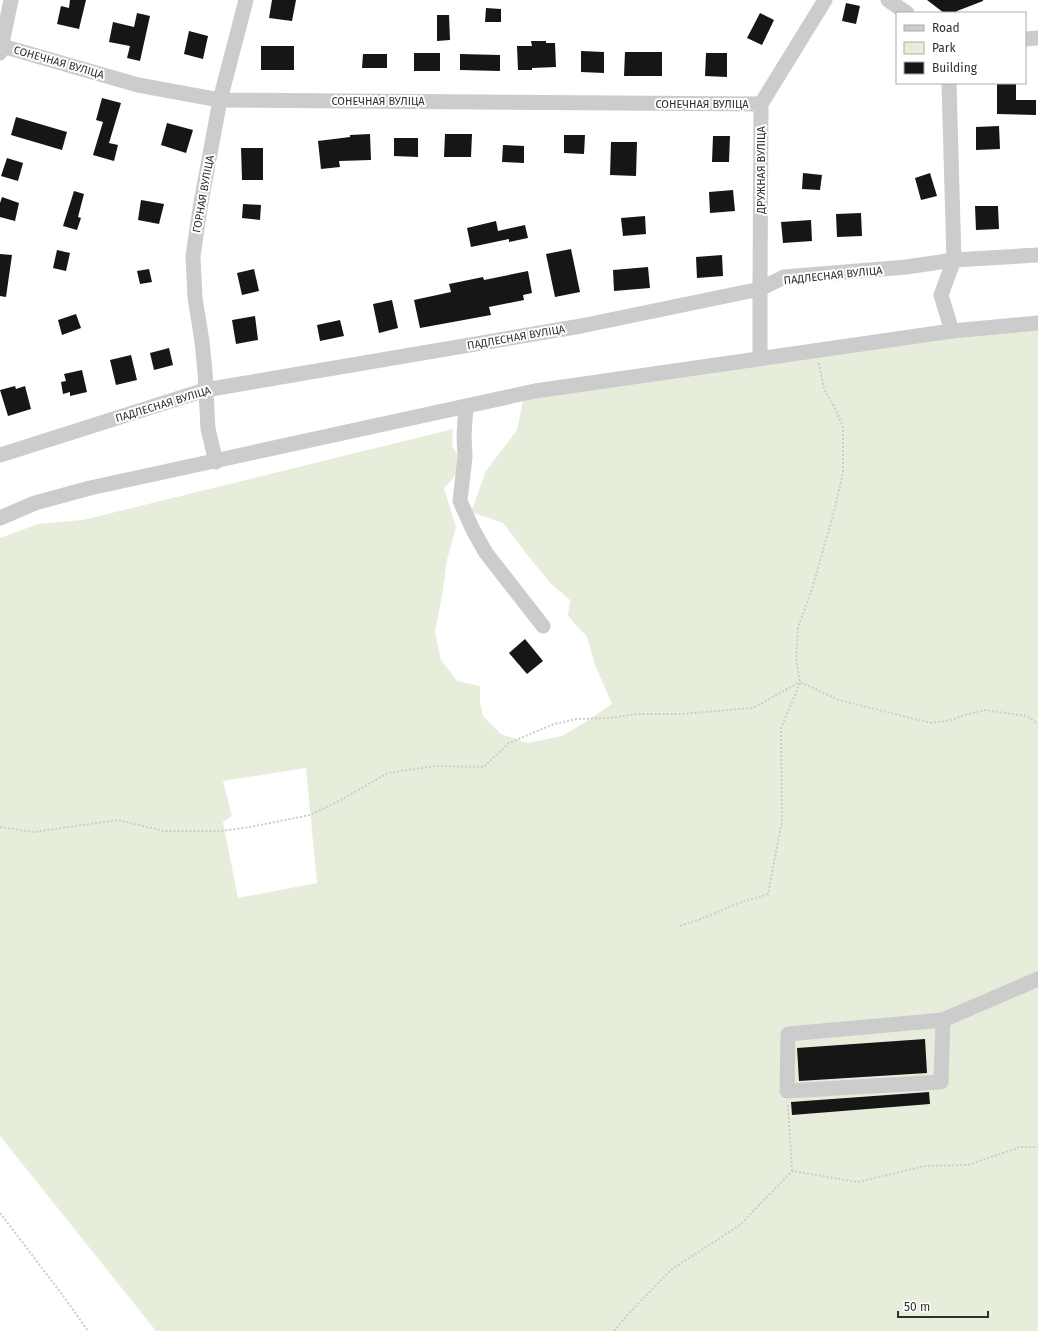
<svg xmlns="http://www.w3.org/2000/svg" width="1038" height="1331" viewBox="0 0 1038 1331" font-family="'Fira Sans',sans-serif">
<style>
.green{fill:#e7eddb;fill-rule:evenodd}
.building{fill:#161616}
.lines{fill:none;stroke-linecap:round;stroke-linejoin:round}
.path{stroke:#ccc;stroke-width:2;stroke-dasharray:2 2;stroke-linecap:butt}
.minor{stroke:#ccc;stroke-width:15}
.labels{text-anchor:middle;stroke-width:4;stroke-linejoin:round;paint-order:stroke}
.street-label{font-size:11px;fill:#2f2f2f;stroke:#fff}
</style>
<rect width="100%" height="100%" fill="#fff"/>
<path class="green" d="M1021 328H1038V1331H156L0 1136V538L38 524 83 520 453 429 452 445 462 464 452 480 444 488 456 527 447 560 442 596 435 632 441 660 457 681 480 686V703L483 716 501 734 528 743 562 736 587 721 612 704 595 665 587 637 568 616 570 600 551 584 529 557 503 523 471 512 486 471 517 430 523 400ZM306 768 317 883 238 898 223 822 232 816 223 781Z"/>
<g class="building">
<path d="M70 0H86L79 29 57 24 61 6 69 8Z"/>
<path d="M272 0H296L292 21 269 18Z"/>
<path d="M927 0H983V1L957 11 955 13H944Z"/>
<path d="M846 3 860 6 856 24 842 21Z"/>
<path d="M486 8 501 9V22H485Z"/>
<path d="M137 13 150 16 140 61 127 58 130 46 109 42 113 22 134 27Z"/>
<path d="M760 13 774 20 762 45 747 38Z"/>
<path d="M437 15H449L450 40 437 41Z"/>
<path d="M189 31 208 36 203 59 184 54Z"/>
<path d="M531 41H546V43H555L556 67 532 68V70H518L517 46H532Z"/>
<rect x="261" y="46" width="33" height="24"/>
<path d="M581 51 604 52V73L581 72Z"/>
<path d="M625 52H662V76H624Z"/>
<rect x="414" y="53" width="26" height="18"/>
<path d="M706 53H727V77L705 76Z"/>
<path d="M363 54H387V68H362Z"/>
<path d="M460 54 500 55V71L460 70Z"/>
<path d="M997 83 1016 84V100H1036V115L997 114Z"/>
<path d="M102 98 121 103 109 143 118 145 114 161 93 155 103 122 96 120Z"/>
<path d="M16 117 67 132 62 150 11 135Z"/>
<path d="M167 123 193 130 186 153 161 145Z"/>
<path d="M999 126 1000 149 976 150V127Z"/>
<path d="M370 134 371 160 339 161 340 167 321 169 318 141 350 137V135Z"/>
<path d="M445 134H472L471 157H444Z"/>
<path d="M564 135H585L584 154 564 153Z"/>
<path d="M713 136H730L729 162H712Z"/>
<path d="M394 138H418V157L394 156Z"/>
<path d="M611 142H637L636 176 610 175Z"/>
<path d="M503 145 524 146V163L502 162Z"/>
<path d="M241 148H263V180H242Z"/>
<path d="M7 158 23 163 18 181 1 176Z"/>
<path d="M803 173 822 175 820 190 802 189Z"/>
<path d="M930 173 937 196 921 200 915 178Z"/>
<path d="M733 190 735 211 710 213 709 192Z"/>
<path d="M74 191 84 194 78 217 81 218 77 230 63 226Z"/>
<path d="M2 197 19 203 15 221 0 217V203Z"/>
<path d="M141 200 164 204 159 224 138 220Z"/>
<path d="M243 204 261 205 260 220 242 218Z"/>
<path d="M975 206H998L999 229 976 230Z"/>
<path d="M861 213 862 236 837 237 836 214Z"/>
<path d="M645 216 646 234 623 236 621 218Z"/>
<path d="M811 220 812 241 783 243 781 222Z"/>
<path d="M496 221 498 231 525 225 528 238 509 242V239L471 247 467 228Z"/>
<path d="M571 249 580 292 555 297 546 254Z"/>
<path d="M57 250 70 253 66 271 53 268Z"/>
<path d="M0 254 12 255 6 297 0 296Z"/>
<path d="M722 255 723 276 697 278 696 257Z"/>
<path d="M648 267 650 288 614 291 613 270Z"/>
<path d="M149 269 152 282 140 284 137 271Z"/>
<path d="M254 269 259 291 242 295 237 273Z"/>
<path d="M528 271 532 293 523 295 524 300 489 307 491 315 420 328 414 300 451 292 449 284 483 277 484 280Z"/>
<path d="M392 300 398 328 379 333 373 304Z"/>
<path d="M76 314 81 328 62 335 58 320Z"/>
<path d="M255 316 258 340 236 344 232 320Z"/>
<path d="M340 320 344 336 320 341 317 325Z"/>
<path d="M169 348 173 365 154 370 150 353Z"/>
<path d="M131 355 137 380 116 385 110 360Z"/>
<path d="M82 370 87 392 70 396V392L63 394 61 382 66 381 64 374Z"/>
<path d="M15 386 16 389 25 386 31 409 8 416 0 390Z"/>
<path d="M525 639 543 661 527 674 509 653Z"/>
<path d="M925 1039 927 1073 799 1081 797 1048Z"/>
<path d="M929 1092 930 1104 792 1115 791 1102Z"/>
</g>
<g class="lines">
<g class="path">
<path d="M819 363 824 389 834 406 843 427V472L834 512 823 550 812 589 798 627 796 658 800 682 839 700 931 723 952 720 961 716 984 710 1027 716 1038 724"/>
<path d="M0 827 34 832 118 820 164 831H220L250 827 310 815 337 802 388 773 435 766 484 767 509 743 554 724 577 719 610 718 637 714H682L753 708 800 682"/>
<path d="M680 926 706 917 736 904 768 894 782 821 781 728 800 683"/>
<path d="M788 1105 792 1170"/>
<path d="M0 1213 64 1297 88 1331"/>
<path d="M614 1331 628 1314 672 1269 740 1225 792 1171 858 1182 925 1166 968 1165 1020 1147H1038"/>
</g>
<g class="minor">
<path d="M888 0 907 13"/>
<path d="M1025 39 1038 38"/>
<path d="M2 46 138 85 220 100 761 104"/>
<path d="M0 53 11 0"/>
<path d="M949 83 954 260 941 295 952 331"/>
<path d="M760 358V289L761 104 825 0"/>
<path d="M466 406 464 435 465 457 460 501 473 530 486 553 543 626"/>
<path d="M0 455 205 390 581 326 760 289 784 277 906 267 954 260 1038 255"/>
<path d="M216 462 208 429 205 372 202 341 195 298 193 256 200 208 220 100 246 0"/>
<path d="M0 518 35 503 90 488 535 391 952 331 1038 323"/>
<path d="M943 1020 941 1082 787 1091 788 1034 943 1020 1038 979"/>
</g>
</g>
<g class="labels">
<g class="street-label">
<text transform="translate(59 62) rotate(16)" y="4">СОНЕЧНАЯ ВУЛІЦА</text>
<text x="378" y="105">СОНЕЧНАЯ ВУЛІЦА</text>
<text x="702" y="108">СОНЕЧНАЯ ВУЛІЦА</text>
<text transform="translate(761 170) rotate(-90)" y="4">ДРУЖНАЯ ВУЛІЦА</text>
<text transform="translate(203 194) rotate(-80)" y="4">ГОРНАЯ ВУЛІЦА</text>
<text transform="translate(833 275) rotate(-6)" y="4">ПАДЛЕСНАЯ ВУЛІЦА</text>
<text transform="translate(516 337) rotate(-10)" y="4">ПАДЛЕСНАЯ ВУЛІЦА</text>
<text transform="translate(163 404) rotate(-17)" y="4">ПАДЛЕСНАЯ ВУЛІЦА</text>
</g>
</g>
<rect x="896" y="12" width="130" height="72" fill="#ffffff" stroke="#acacac"/>
<rect x="904" y="25" width="20" height="6" fill="#cccccc" stroke="#acacac"/>
<text x="932" y="32" font-size="12" fill="#2f2f2f">Road</text>
<rect x="904" y="42" width="20" height="12" fill="#e7eddb" stroke="#acacac"/>
<text x="932" y="52" font-size="12" fill="#2f2f2f">Park</text>
<rect x="904" y="62" width="20" height="12" fill="#161616" stroke="#acacac"/>
<text x="932" y="72" font-size="12" fill="#2f2f2f">Building</text>
<path d="M898 1311v6h90v-6" fill="none" stroke="#2f2f2f" stroke-width="2"/>
<text x="904" y="1311" font-size="12" fill="#2f2f2f" stroke="#ffffff" stroke-width="3" paint-order="stroke">50 m</text>
</svg>
